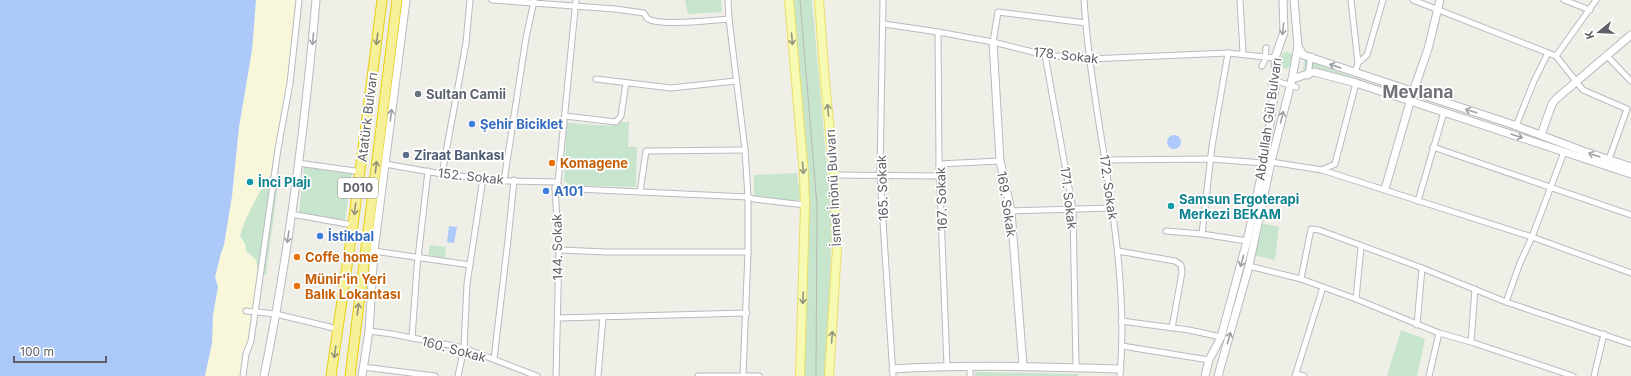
<svg xmlns="http://www.w3.org/2000/svg" width="1631" height="376" viewBox="0 0 1631 376" font-family="Inter,sans-serif">
<style>
.green{fill:#c6e5cc}
.sand{fill:#f9f7d9}
.water{fill:#adc9fa}
.lines{fill:none;stroke-linecap:round;stroke-linejoin:round}
.street-casing{stroke:#b9bac0;stroke-width:7}
.secondary-casing{stroke:#b8babf;stroke-width:9}
.primary-casing{stroke:#e9de67;stroke-width:10}
.highway-casing{stroke:#e7cf0f;stroke-width:11}
.street{stroke:#fff;stroke-width:5}
.secondary{stroke:#fff;stroke-width:7}
.primary{stroke:#f7fab2;stroke-width:8}
.highway{stroke:#f6f198;stroke-width:9}
.tram{stroke:#b7b7b8;stroke-width:1}
.oneway{stroke:#9ea0a3}
.oneway2{stroke:#939378}
.oneway3{stroke:#949681}
.worship-dot{fill:#6b7280;stroke:#fff;stroke-width:1.5}
.shop-dot{fill:#3f7fe0;stroke:#fff;stroke-width:1.5}
.service-dot{fill:#5c6f8a;stroke:#fff;stroke-width:1.5}
.food-dot{fill:#e8710a;stroke:#fff;stroke-width:1.5}
.culture-dot{fill:#0f9aa8;stroke:#fff;stroke-width:1.5}
.labels{text-anchor:middle;stroke-width:3.5;stroke-linejoin:round;paint-order:stroke}
.shield{fill:#fff;stroke:#8e9094;stroke-width:1}
.shield-label{font-size:12px;font-weight:bold;fill:#5e6066}
.street-label{font-size:13px;fill:#5e6066;stroke:#fff}
.worship-label{font-size:13px;font-weight:bold;fill:#5b616d;stroke:#fff;text-anchor:start}
.shop-label{font-size:13px;font-weight:bold;fill:#366cbe;stroke:#fff;text-anchor:start}
.service-label{font-size:13px;font-weight:bold;fill:#4e5e75;stroke:#fff;text-anchor:start}
.food-label{font-size:13px;font-weight:bold;fill:#c56008;stroke:#fff;text-anchor:start}
.culture-label{font-size:13px;font-weight:bold;fill:#0d838f;stroke:#fff;text-anchor:start}
.district-label{font-size:17px;font-weight:bold;fill:#707278;stroke:#fff}
</style>
<rect width="100%" height="100%" fill="#f0efe7"/>
<g class="green">
<path d="M685 0H721L722 12 688 14Z"/>
<path d="M792 0H812L832 224 826 376H804L809 220 805 148Z"/>
<path d="M1287 52 1292 54 1293 58 1291 66 1285 69 1280 64 1281 57 1283 53Z"/>
<path d="M1304 60 1408 96 1407 97 1331 72 1318 69 1303 70Z"/>
<path d="M620 122H629L628 147H637L636 187 570 185 564 181 567 123 613 126Z"/>
<path d="M304 167 352 174 345 220 299 213Z"/>
<path d="M797 173 801 198 797 201 754 196V175Z"/>
<path d="M270 176 279 177 266 275 258 273 256 260 246 251 245 244 240 236 243 223 261 188Z"/>
<path d="M1260 223 1279 227 1275 260 1253 255Z"/>
<path d="M430 245 446 247 445 258 428 256Z"/>
<path d="M1401 330 1425 339 1417 376H1387Z"/>
<path d="M975 372 1078 374V376H975Z"/>
</g>
<path class="sand" d="M256 0H296L287 84 270 176C259 192 245 217 240 236L245 244 246 251 256 260 258 273 249 340 241 353V376H205L212 343 213 315 218 287 215 277 221 253 224 245 232 196 239 127 252 50Z"/>
<g class="water">
<path d="M0 0H256L252 50 239 127 232 196 224 245 221 253 215 277 218 287 213 315 212 343 205 376H0Z"/>
<circle cx="1174" cy="142" r="7"/>
<path d="M449 226 457 227 454 243 447 242Z"/>
</g>
<g class="lines">
<g class="street-casing">
<g id="street">
<path d="M492 0 615 9 644 13C645 15 646 17 647 18 656 27 715 20 729 19L728 0"/>
<path d="M883 0 880 175 893 376"/>
<path d="M1084 0C1092 126 1131 249 1120 376"/>
<path d="M1240 0 1243 53"/>
<path d="M1351 0 1358 63"/>
<path d="M1413 0 1556 56"/>
<path d="M1564 0 1590 10"/>
<path d="M1596 0 1556 56 1583 90 1627 109 1609 159"/>
<path d="M884 24 938 32 993 42 1045 55 1089 59 1228 53 1275 58"/>
<path d="M938 32 939 164 947 366"/>
<path d="M993 42 998 12 1086 23"/>
<path d="M1045 55 1073 210 1076 368"/>
<path d="M1607 56 1631 81"/>
<path d="M1262 66 1265 60 1266 48"/>
<path d="M1355 73 1358 63 1367 55 1383 0"/>
<path d="M1308 76 1310 61 1312 56"/>
<path d="M596 79 671 88 736 81"/>
<path d="M1271 83 1279 82 1296 87"/>
<path d="M565 116 616 122 621 116 626 83"/>
<path d="M1516 126 1534 81 1548 53"/>
<path d="M1433 147 1631 215"/>
<path d="M1105 160 1211 159 1264 163"/>
<path d="M1271 162 1322 170 1335 164 1356 83"/>
<path d="M298 163 355 171"/>
<path d="M385 164 442 174 504 181 558 182"/>
<path d="M939 164 1000 161"/>
<path d="M1322 170 1532 237 1631 273"/>
<path d="M442 174 466 43 470 0"/>
<path d="M834 175 940 176"/>
<path d="M504 181 526 38 534 1"/>
<path d="M555 188 748 197 745 150 729 19"/>
<path d="M640 192 646 151 745 150"/>
<path d="M1418 201 1444 112"/>
<path d="M1011 211 1112 208"/>
<path d="M291 214 353 225"/>
<path d="M1166 231 1202 234 1247 241"/>
<path d="M1202 234 1212 146 1228 53"/>
<path d="M559 250 607 252H748"/>
<path d="M374 251 470 265"/>
<path d="M1118 251 1175 261 1181 265 1182 272 1172 328"/>
<path d="M1249 266 1301 279 1356 299 1439 333 1471 342 1475 289"/>
<path d="M1301 279 1311 229 1319 230 1422 268 1506 302 1631 344"/>
<path d="M1356 299 1361 247"/>
<path d="M1506 302 1520 263 1532 237 1564 152"/>
<path d="M246 311 276 314 338 329"/>
<path d="M558 318 747 313"/>
<path d="M1121 321 1189 330 1221 337"/>
<path d="M1417 325 1422 268"/>
<path d="M369 331 392 334 464 348 537 376"/>
<path d="M412 338 417 267 428 171"/>
<path d="M1471 342 1573 376"/>
<path d="M1122 346 1209 360"/>
<path d="M494 359 508 240 514 180"/>
<path d="M970 366V376"/>
<path d="M363 367 435 376"/>
<path d="M1296 374 1304 376"/>
<path d="M743 375 748 252V197L754 199 805 205"/>
<path d="M243 376 246 354 251 341 278 149 290 83 299 0"/>
<path d="M458 376 464 348 467 284 483 178"/>
<path d="M556 376 559 250 555 188 558 182 576 0"/>
<path d="M598 376 603 317"/>
<path d="M698 376H759"/>
<path d="M1295 376 1323 287"/>
<path d="M1429 376 1439 333"/>
<path d="M1594 376 1604 334"/>
</g>
</g>
<g class="secondary-casing">
<g id="secondary">
<path d="M993 42 1000 161 1011 211 1023 366"/>
<path d="M1298 46 1303 55 1511 124 1583 151 1631 167"/>
<path d="M1292 79 1314 72 1356 83 1631 174"/>
<path d="M1541 135 1552 104 1556 99 1631 35"/>
<path d="M1385 189 1413 92 1428 49 1440 0"/>
<path d="M893 369C969 364 1044 367 1120 369"/>
<path d="M264 376C289 252 305 126 316 0"/>
<path d="M362 376 369 331 374 251 406 0"/>
<path d="M1205 376 1209 360 1221 337 1247 241 1264 163 1276 82 1275 58 1284 32 1283 0"/>
<path d="M1218 376 1249 266 1271 162 1292 79 1298 46 1294 0"/>
</g>
</g>
<g class="primary-casing">
<g id="primary">
<path d="M789 0 804 175 805 205 800 376"/>
<path d="M819 0 825 82 834 175 837 248 829 376"/>
</g>
</g>
<g class="highway-casing">
<g id="highway">
<path d="M331 376 353 225 382 0"/>
<path d="M350 376 397 0"/>
</g>
</g>
<use href="#street" class="street"/>
<use href="#secondary" class="secondary"/>
<use href="#primary" class="primary"/>
<use href="#highway" class="highway"/>
<path class="tram" d="M800 0 817 206 816 376"/>
</g>
<defs><path id="oneway-shaft" d="M-6 0H5M1.5-3L5.5 0L1.5 3" fill="none" stroke-width="1.6" stroke-linecap="round" stroke-linejoin="round"/></defs>
<g class="oneway">
<use href="#oneway-shaft" transform="translate(1283 29) rotate(96)"/>
<use href="#oneway-shaft" transform="translate(313 39) rotate(95)"/>
<use href="#oneway-shaft" transform="translate(1335 66) rotate(-161)"/>
<use href="#oneway-shaft" transform="translate(1471 111) rotate(-162)"/>
<use href="#oneway-shaft" transform="translate(391 115) rotate(-83)"/>
<use href="#oneway-shaft" transform="translate(1282 117) rotate(-76)"/>
<use href="#oneway-shaft" transform="translate(1517 136) rotate(18)"/>
<use href="#oneway-shaft" transform="translate(1594 155) rotate(-162)"/>
<use href="#oneway-shaft" transform="translate(288 237) rotate(98)"/>
<use href="#oneway-shaft" transform="translate(1242 261) rotate(106)"/>
<use href="#oneway-shaft" transform="translate(1229 338) rotate(-75)"/>
</g>
<g class="oneway2">
<use href="#oneway-shaft" transform="translate(377 39) rotate(97)"/>
<use href="#oneway-shaft" transform="translate(376 167) rotate(-83)"/>
<use href="#oneway-shaft" transform="translate(355 209) rotate(97)"/>
<use href="#oneway-shaft" transform="translate(358 309) rotate(-83)"/>
<use href="#oneway-shaft" transform="translate(335 352) rotate(98)"/>
</g>
<g class="oneway3">
<use href="#oneway-shaft" transform="translate(792 39) rotate(85)"/>
<use href="#oneway-shaft" transform="translate(828 110) rotate(-96)"/>
<use href="#oneway-shaft" transform="translate(803 168) rotate(85)"/>
<use href="#oneway-shaft" transform="translate(803 298) rotate(92)"/>
<use href="#oneway-shaft" transform="translate(832 337) rotate(-86)"/>
</g>
<circle class="worship-dot" cx="418" cy="94" r="4"/>
<g class="shop-dot">
<circle cx="472" cy="124" r="4"/>
<circle cx="546" cy="191" r="4"/>
<circle cx="320" cy="236" r="4"/>
</g>
<circle class="service-dot" cx="406" cy="155" r="4"/>
<g class="food-dot">
<circle cx="552" cy="163" r="4"/>
<circle cx="297" cy="257" r="4"/>
<circle cx="297" cy="286" r="4"/>
</g>
<g class="culture-dot">
<circle cx="250" cy="182" r="4"/>
<circle cx="1171" cy="206" r="4"/>
</g>
<g class="labels">
<rect class="shield" x="338" y="178" width="40" height="20" rx="3"/>
<g class="shield-label">
<text x="358" y="192">D010</text>
</g>
<g class="street-label">
<text transform="translate(1066 55) rotate(6)" y="5">178. Sokak</text>
<text transform="translate(367 117) rotate(-83)" y="5">Atatürk Bulvarı</text>
<text transform="translate(1268 119) rotate(-82)" y="5">Abdullah Gül Bulvarı</text>
<text transform="translate(471 176) rotate(6)" y="5">152. Sokak</text>
<text transform="translate(1109 187) rotate(82)" y="5">172. Sokak</text>
<text transform="translate(833 188) rotate(-93)" y="5">İsmet İnönü Bulvarı</text>
<text transform="translate(882 188) rotate(-92)" y="5">165. Sokak</text>
<text transform="translate(1069 198) rotate(83)" y="5">171. Sokak</text>
<text transform="translate(941 199) rotate(-92)" y="5">167. Sokak</text>
<text transform="translate(1007 204) rotate(81)" y="5">169. Sokak</text>
<text transform="translate(557 247) rotate(-91)" y="5">144. Sokak</text>
<text transform="translate(454 349) rotate(15)" y="5">160. Sokak</text>
</g>
<g class="worship-label">
<text x="426" y="99">Sultan Camii</text>
</g>
<g class="shop-label">
<text x="480" y="129">Şehir Biciklet</text>
<text x="554" y="196">A101</text>
<text x="328" y="241">İstikbal</text>
</g>
<g class="service-label">
<text x="414" y="160">Ziraat Bankası</text>
</g>
<g class="food-label">
<text x="560" y="168">Komagene</text>
<text x="305" y="262">Coffe home</text>
<text x="305" y="284">Münir'in Yeri<tspan x="305" dy="15">Balık Lokantası</tspan></text>
</g>
<g class="culture-label">
<text x="258" y="187">İnci Plajı</text>
<text x="1179" y="204">Samsun Ergoterapi<tspan x="1179" dy="15">Merkezi BEKAM</tspan></text>
</g>
<g class="district-label">
<text x="1418" y="98">Mevlana</text>
</g>
</g>
<g transform="translate(1599 32) rotate(252)" stroke="#ffffff" stroke-width="3" paint-order="stroke">
<path d="M0-3L7 15L0 10L-7 15Z" fill="#5e6066"/>
<text y="-6" font-size="11" font-weight="bold" text-anchor="middle" fill="#5e6066">K</text>
</g>
<path d="M14 356v6h92v-6" fill="none" stroke="#5e6066" stroke-width="2"/>
<text x="20" y="356" font-size="12" fill="#5e6066" stroke="#ffffff" stroke-width="3" paint-order="stroke">100 m</text>
</svg>
